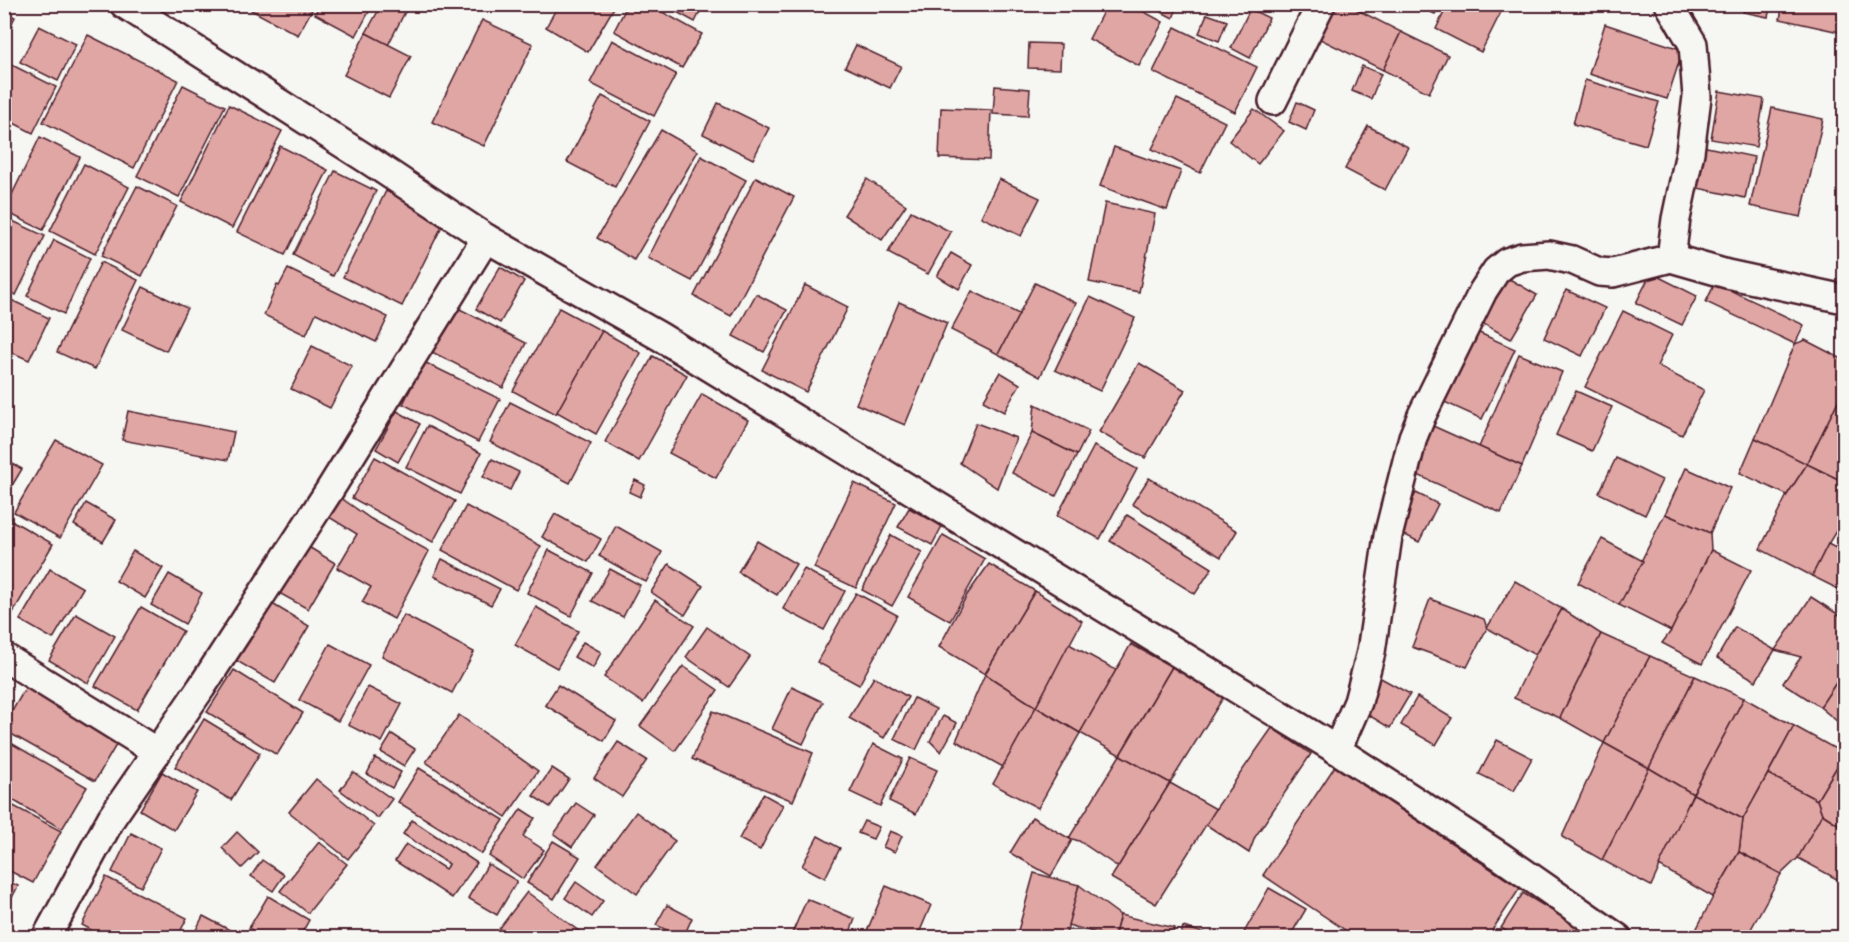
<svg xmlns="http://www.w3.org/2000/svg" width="1849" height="942" viewBox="0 0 1849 942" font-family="'Playpen Sans',sans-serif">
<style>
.building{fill:#e0a6a4;stroke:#4a1f2b;stroke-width:1.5}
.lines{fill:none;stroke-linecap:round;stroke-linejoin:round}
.street-casing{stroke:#4a1f2b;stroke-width:32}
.street{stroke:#f6f6f2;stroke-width:27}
</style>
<rect width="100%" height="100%" fill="#f6f6f2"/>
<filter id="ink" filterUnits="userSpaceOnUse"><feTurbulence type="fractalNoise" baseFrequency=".0167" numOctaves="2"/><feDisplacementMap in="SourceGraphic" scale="12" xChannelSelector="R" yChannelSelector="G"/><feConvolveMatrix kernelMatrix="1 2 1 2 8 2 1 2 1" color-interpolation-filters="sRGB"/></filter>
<g filter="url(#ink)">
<g class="building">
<path d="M254 4H315L298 35 251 10Z"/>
<path d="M320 4H373L356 36 315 14Z"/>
<path d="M382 4H404L408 6 388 45 366 33Z"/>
<path d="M559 4H616L588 52 546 27Z"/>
<path d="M628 4H648L702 34 682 68 614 31Z"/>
<path d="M662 4H704L695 22Z"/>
<path d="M1107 4H1130L1163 22 1139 66 1089 39Z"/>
<path d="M1146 4H1179L1173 18Z"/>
<path d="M1332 4H1346L1401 32 1383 70 1316 37Z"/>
<path d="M1412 4H1440L1435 14Z"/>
<path d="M1448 4H1505L1481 52 1436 29Z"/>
<path d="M1744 4H1771L1768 17 1743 12Z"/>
<path d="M1783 4H1844V33L1780 19Z"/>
<path d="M1250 9 1269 18 1250 58 1231 48Z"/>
<path d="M4 12 15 17 4 38Z"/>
<path d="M1207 14 1227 21 1219 41 1199 33Z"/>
<path d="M482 20 533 44 484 146 432 122Z"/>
<path d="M1605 24 1683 50 1667 99 1589 74Z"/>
<path d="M39 26 76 44 58 81 20 62Z"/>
<path d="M1175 27 1257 67 1235 112 1153 72Z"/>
<path d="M1401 32 1448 55 1429 93 1383 70Z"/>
<path d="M366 33 411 56 389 98 344 75Z"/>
<path d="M88 35 178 80 134 168 43 122Z"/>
<path d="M612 40 676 74 654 116 590 83Z"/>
<path d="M1029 43 1061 44 1060 69 1028 68Z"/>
<path d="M856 45 901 66 890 88 845 67Z"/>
<path d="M4 61 56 87 33 133 4 118Z"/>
<path d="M1362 66 1381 74 1371 99 1352 91Z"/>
<path d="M1585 80 1659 102 1646 145 1573 124Z"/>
<path d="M183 85 225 106 179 197 137 176Z"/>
<path d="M995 86 1030 89 1028 116 993 114Z"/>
<path d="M1719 91 1764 99 1756 147 1711 139Z"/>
<path d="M602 96 650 121 615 187 567 162Z"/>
<path d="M1177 99 1225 122 1200 173 1152 149Z"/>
<path d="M1297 102 1314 110 1306 130 1289 122Z"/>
<path d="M718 103 769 128 753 159 703 134Z"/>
<path d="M229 105 282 131 232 228 181 202Z"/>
<path d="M941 108 991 110 989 160 939 158Z"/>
<path d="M1772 108 1823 119 1801 217 1750 206Z"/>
<path d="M1254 109 1284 131 1258 164 1229 141Z"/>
<path d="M1368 126 1408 147 1385 190 1345 169Z"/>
<path d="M661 130 698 151 634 260 597 238Z"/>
<path d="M40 137 80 157 43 230 4 211Z"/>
<path d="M280 146 328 170 285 255 237 232Z"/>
<path d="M1702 146 1754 157 1745 198 1693 187Z"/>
<path d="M1114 147 1181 171 1167 210 1100 186Z"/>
<path d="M701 156 746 180 692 281 648 258Z"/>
<path d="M84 164 129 187 95 254 50 231Z"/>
<path d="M335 171 376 191 333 276 293 255Z"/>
<path d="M756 177 794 197 731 316 694 296Z"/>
<path d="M867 179 906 205 882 240 844 215Z"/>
<path d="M999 179 1040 198 1021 236 981 217Z"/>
<path d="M137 186 177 206 142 276 101 256Z"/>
<path d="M386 191 445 220 402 306 343 277Z"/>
<path d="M1105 203 1155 214 1139 292 1089 282Z"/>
<path d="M911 211 951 232 928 274 888 253Z"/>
<path d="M4 217 45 236 16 295 4 290Z"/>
<path d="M54 240 90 258 64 314 27 296Z"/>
<path d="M951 253 972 265 959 289 937 276Z"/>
<path d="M101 262 138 280 95 369 57 352Z"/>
<path d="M500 267 524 281 500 323 476 309Z"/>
<path d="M288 269 388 317 376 342 316 313 306 335 264 315 277 285 279 286Z"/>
<path d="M1651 273 1697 296 1682 325 1636 303Z"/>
<path d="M1506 277 1537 295 1511 339 1480 322Z"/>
<path d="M1035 283 1076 303 1040 377 998 354Z"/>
<path d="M1715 283 1804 325 1795 344 1706 302Z"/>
<path d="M805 285 848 307 806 392 762 370Z"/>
<path d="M143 287 187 308 166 351 122 330Z"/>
<path d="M1566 290 1605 308 1582 356 1544 338Z"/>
<path d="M972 291 1019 314 998 354 951 330Z"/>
<path d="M756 294 787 310 764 352 733 336Z"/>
<path d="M1090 297 1135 318 1100 391 1055 370Z"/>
<path d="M9 299 49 318 29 360 4 349V309Z"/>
<path d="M899 302 947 323 905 425 856 404Z"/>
<path d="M452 305 526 343 503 388 428 350Z"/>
<path d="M559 308 602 331 556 414 513 391Z"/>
<path d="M1623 311 1672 335 1657 366 1704 390 1682 435 1585 387Z"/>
<path d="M602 331 641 353 596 434 557 412Z"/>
<path d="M1475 331 1515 349 1482 419 1442 401Z"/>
<path d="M1805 340 1844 360V389L1807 464 1755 438 1795 344Z"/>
<path d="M312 346 352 366 330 408 291 389Z"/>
<path d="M1519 354 1562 372 1522 466 1479 447Z"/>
<path d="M653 356 687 375 639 461 605 442Z"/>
<path d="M424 362 500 399 478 442 403 404Z"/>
<path d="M1139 363 1185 390 1145 458 1099 432Z"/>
<path d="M1000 372 1020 384 1004 412 983 401Z"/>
<path d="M1844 389V482L1807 464Z"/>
<path d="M1576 391 1612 407 1592 451 1556 435Z"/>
<path d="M702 394 748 420 716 478 669 453Z"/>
<path d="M510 402 591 443 570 483 490 442Z"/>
<path d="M1035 404 1089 431 1077 455 1032 433Z"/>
<path d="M128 411 234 432 228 460 122 440Z"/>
<path d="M397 411 420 424 398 462 376 449Z"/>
<path d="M976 423 1016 438 997 488 960 463Z"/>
<path d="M427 426 481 453 460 494 406 467Z"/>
<path d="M1433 426 1522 466 1501 513 1411 472Z"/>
<path d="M1032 433 1077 455 1056 496 1012 473Z"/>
<path d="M1755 438 1807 464 1787 495 1740 473Z"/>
<path d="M56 440 102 465 60 538 14 512Z"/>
<path d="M1094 446 1137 469 1100 539 1057 516Z"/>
<path d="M375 457 455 501 433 542 352 498Z"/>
<path d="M1616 458 1662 480 1645 515 1599 493Z"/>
<path d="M4 459 22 469 4 499Z"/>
<path d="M492 459 519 472 510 490 483 477Z"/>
<path d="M1807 464 1844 482V518L1828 544 1812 576 1760 549 1787 495Z"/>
<path d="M1686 468 1730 488 1710 533 1665 514Z"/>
<path d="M1149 478 1237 531 1221 557 1132 504Z"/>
<path d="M635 480 645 485 640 497 629 492Z"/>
<path d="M854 483 896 503 856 588 814 568Z"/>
<path d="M1416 493 1438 504 1419 542 1397 531Z"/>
<path d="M341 498 371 519 429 551 394 619 362 602 371 587 337 568 357 534 329 517Z"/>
<path d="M86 503 116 520 103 542 74 525Z"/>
<path d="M466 506 541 546 516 590 442 550Z"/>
<path d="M909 508 942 526 932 545 898 527Z"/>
<path d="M555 514 601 539 588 562 542 537Z"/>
<path d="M1665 514 1710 533 1711 550 1671 631 1619 605Z"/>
<path d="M1127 515 1212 568 1195 594 1110 541Z"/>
<path d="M9 519 53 544 11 616 4 612V527Z"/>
<path d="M616 526 662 552 646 582 599 556Z"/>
<path d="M891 535 922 552 892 606 862 590Z"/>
<path d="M943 535 985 559 950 621 908 597Z"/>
<path d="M1602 539 1643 561 1619 605 1578 583Z"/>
<path d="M757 541 796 564 777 595 738 572Z"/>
<path d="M1828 544 1844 552V592L1812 576Z"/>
<path d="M307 546 335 563 308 609 279 593Z"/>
<path d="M549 550 593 573 571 616 527 593Z"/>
<path d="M1711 550 1751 570 1702 664 1662 643 1671 631Z"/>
<path d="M133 551 163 568 145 598 116 581Z"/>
<path d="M442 559 500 589 491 605 434 576Z"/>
<path d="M669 564 703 586 685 615 651 592Z"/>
<path d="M989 564 1035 591 985 674 939 647 967 595Z"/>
<path d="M50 569 83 588 53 639 20 620Z"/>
<path d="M610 569 640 585 623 617 592 601Z"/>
<path d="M804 569 845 591 824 630 783 609Z"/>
<path d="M169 574 202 593 185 624 151 605Z"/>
<path d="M1515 581 1562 609 1535 655 1487 628Z"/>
<path d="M1035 591 1082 621 1036 707 985 674Z"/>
<path d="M856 593 897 615 859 685 817 662Z"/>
<path d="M1811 597 1844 618V671L1820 707 1783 683 1801 657 1775 650Z"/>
<path d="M264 599 309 626 275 683 230 657Z"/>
<path d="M1430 599 1484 619 1487 628 1467 667 1412 647Z"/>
<path d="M655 600 694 626 643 703 604 677Z"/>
<path d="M141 607 183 631 137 710 95 686Z"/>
<path d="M536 607 578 631 557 668 515 645Z"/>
<path d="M1562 609 1601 634 1560 718 1514 698 1535 655Z"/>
<path d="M76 614 115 636 88 683 49 660Z"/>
<path d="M404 615 474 652 452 693 382 656Z"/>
<path d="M707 627 750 657 729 687 686 657Z"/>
<path d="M1735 627 1775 650 1756 681 1717 658Z"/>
<path d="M1601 634 1650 656 1604 743 1560 718Z"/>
<path d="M583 642 601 652 593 668 574 657Z"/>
<path d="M330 644 369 665 338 721 299 700Z"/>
<path d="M1069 644 1116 670 1080 733 1036 707Z"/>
<path d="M1131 644 1172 667 1120 755 1080 733Z"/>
<path d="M1650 656 1695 676 1649 768 1604 743Z"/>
<path d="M683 666 718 690 675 751 640 726Z"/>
<path d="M1172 667 1223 698 1170 783 1120 755Z"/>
<path d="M234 670 303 713 277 755 207 712Z"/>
<path d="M985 674 1036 707 1003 767 956 741Z"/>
<path d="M1695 676 1744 698 1693 794 1649 768Z"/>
<path d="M874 677 908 697 884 738 849 718Z"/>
<path d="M1379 677 1410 694 1390 728 1360 710Z"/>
<path d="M1838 680 1844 684V727L1820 707Z"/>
<path d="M558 685 616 721 604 741 545 705Z"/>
<path d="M26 687 119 740 95 781 4 730V725Z"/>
<path d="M368 687 402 704 382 742 348 725Z"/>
<path d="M792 687 823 702 803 744 772 729Z"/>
<path d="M1417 697 1452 718 1436 745 1401 725Z"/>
<path d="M914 698 936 709 916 750 894 739Z"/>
<path d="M1744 698 1794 726 1743 819 1693 794Z"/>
<path d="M1036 707 1080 733 1038 808 993 784Z"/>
<path d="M713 711 813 753 793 801 692 759Z"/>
<path d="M459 715 538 771 506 817 426 762Z"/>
<path d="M943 716 957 723 941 752 930 741Z"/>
<path d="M204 719 260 753 231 800 175 767Z"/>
<path d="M1794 726 1843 753 1838 765 1817 800 1768 774Z"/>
<path d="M1272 728 1311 754 1255 837 1249 853 1205 824Z"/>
<path d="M392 734 415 749 404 766 381 752Z"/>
<path d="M4 739 87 787 62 829 4 795Z"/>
<path d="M1497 740 1532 758 1514 791 1479 774Z"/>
<path d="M618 742 647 760 622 797 594 778Z"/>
<path d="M1604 743 1649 768 1602 860 1562 837Z"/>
<path d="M873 744 903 759 880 806 850 792Z"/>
<path d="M1120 755 1170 783 1118 867 1079 841 1069 838Z"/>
<path d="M375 758 401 772 392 788 367 774Z"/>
<path d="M910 758 937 770 916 814 889 801Z"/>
<path d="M1838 765 1844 768V828L1822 814 1817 800Z"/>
<path d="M1335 766 1520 888 1487 938H1357L1263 875Z"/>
<path d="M419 768 504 820 482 854 398 802Z"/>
<path d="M552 768 569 779 550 807 533 796Z"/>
<path d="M1649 768 1693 794 1651 886 1602 860Z"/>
<path d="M162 772 197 792 174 830 140 810Z"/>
<path d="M353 772 392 799 378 818 340 790Z"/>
<path d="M1768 774 1817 800 1822 814 1798 858 1781 874 1739 852 1743 819Z"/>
<path d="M316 779 374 826 348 859 289 812Z"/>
<path d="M1170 783 1216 809 1156 904 1111 878Z"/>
<path d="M763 794 783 805 760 850 739 839Z"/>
<path d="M1693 794 1743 819 1739 852 1713 897 1659 866Z"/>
<path d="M4 801 61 831 33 883 4 868Z"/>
<path d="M576 803 594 815 572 847 554 834Z"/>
<path d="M521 809 535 818 523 836 544 850 523 879 489 856Z"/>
<path d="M636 812 675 841 637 894 597 865Z"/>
<path d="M1822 814 1844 828V883L1798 858Z"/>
<path d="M1032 817 1072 840 1051 876 1010 853Z"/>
<path d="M412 820 477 863 452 898 395 861 406 844 445 869 449 864 403 834Z"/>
<path d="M864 821 879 827 873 839 858 833Z"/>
<path d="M890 831 902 836 895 852 883 847Z"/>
<path d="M237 832 258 852 242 868 222 848Z"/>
<path d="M131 833 161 848 141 887 112 872Z"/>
<path d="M818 836 840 848 825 878 802 866Z"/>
<path d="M553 841 580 857 554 899 527 883Z"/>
<path d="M319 842 347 864 308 913 280 891Z"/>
<path d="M1739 852 1781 874 1746 938H1710L1696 930 1713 897Z"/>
<path d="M262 860 284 875 273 891 251 876Z"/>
<path d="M488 864 517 881 497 915 468 898Z"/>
<path d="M1034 873 1079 885 1065 938H1016Z"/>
<path d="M106 877 187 918 177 938H106L82 925Z"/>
<path d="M4 879 18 886 4 913Z"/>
<path d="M576 882 603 901 592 917 565 898Z"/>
<path d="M1079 885 1120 915 1114 938 1068 925Z"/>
<path d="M886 886 931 905 917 938H864Z"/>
<path d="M1269 888 1306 909 1289 938H1241Z"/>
<path d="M527 892 588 938H511L499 929Z"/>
<path d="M1523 893 1579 927 1572 938H1517L1501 928Z"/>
<path d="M268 896 309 920 299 938H264L249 928Z"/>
<path d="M807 899 855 919 848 938H790Z"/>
<path d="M667 905 692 918 683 938 656 925Z"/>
<path d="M1120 915 1174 928 1172 938H1114Z"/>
<path d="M203 916 245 938H192Z"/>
<path d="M1183 927 1221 938H1180Z"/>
<path d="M67 931 81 938H64Z"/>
</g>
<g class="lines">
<g class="street-casing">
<g id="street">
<path d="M124 4 370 161 486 238 659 336 1337 750 1500 856 1618 938"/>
<path d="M1669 4 1693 44 1697 97 1690 152 1676 219 1671 258"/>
<path d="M1273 101 1321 4"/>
<path d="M4 657 157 752"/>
<path d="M1337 750 1358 702 1371 652 1388 536 1413 437 1422 415 1483 291 1496 271 1507 262 1522 257 1549 255 1572 260 1599 272 1613 273 1671 258 1727 274 1844 299"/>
<path d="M46 938 112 817 201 688 329 491 486 238"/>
</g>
</g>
<use href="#street" class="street"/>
</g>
</g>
<rect width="1849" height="942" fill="none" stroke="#f6f6f2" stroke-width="24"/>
<rect x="12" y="12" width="1825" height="918" fill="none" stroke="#4a1f2b" stroke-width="2" filter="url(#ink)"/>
</svg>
